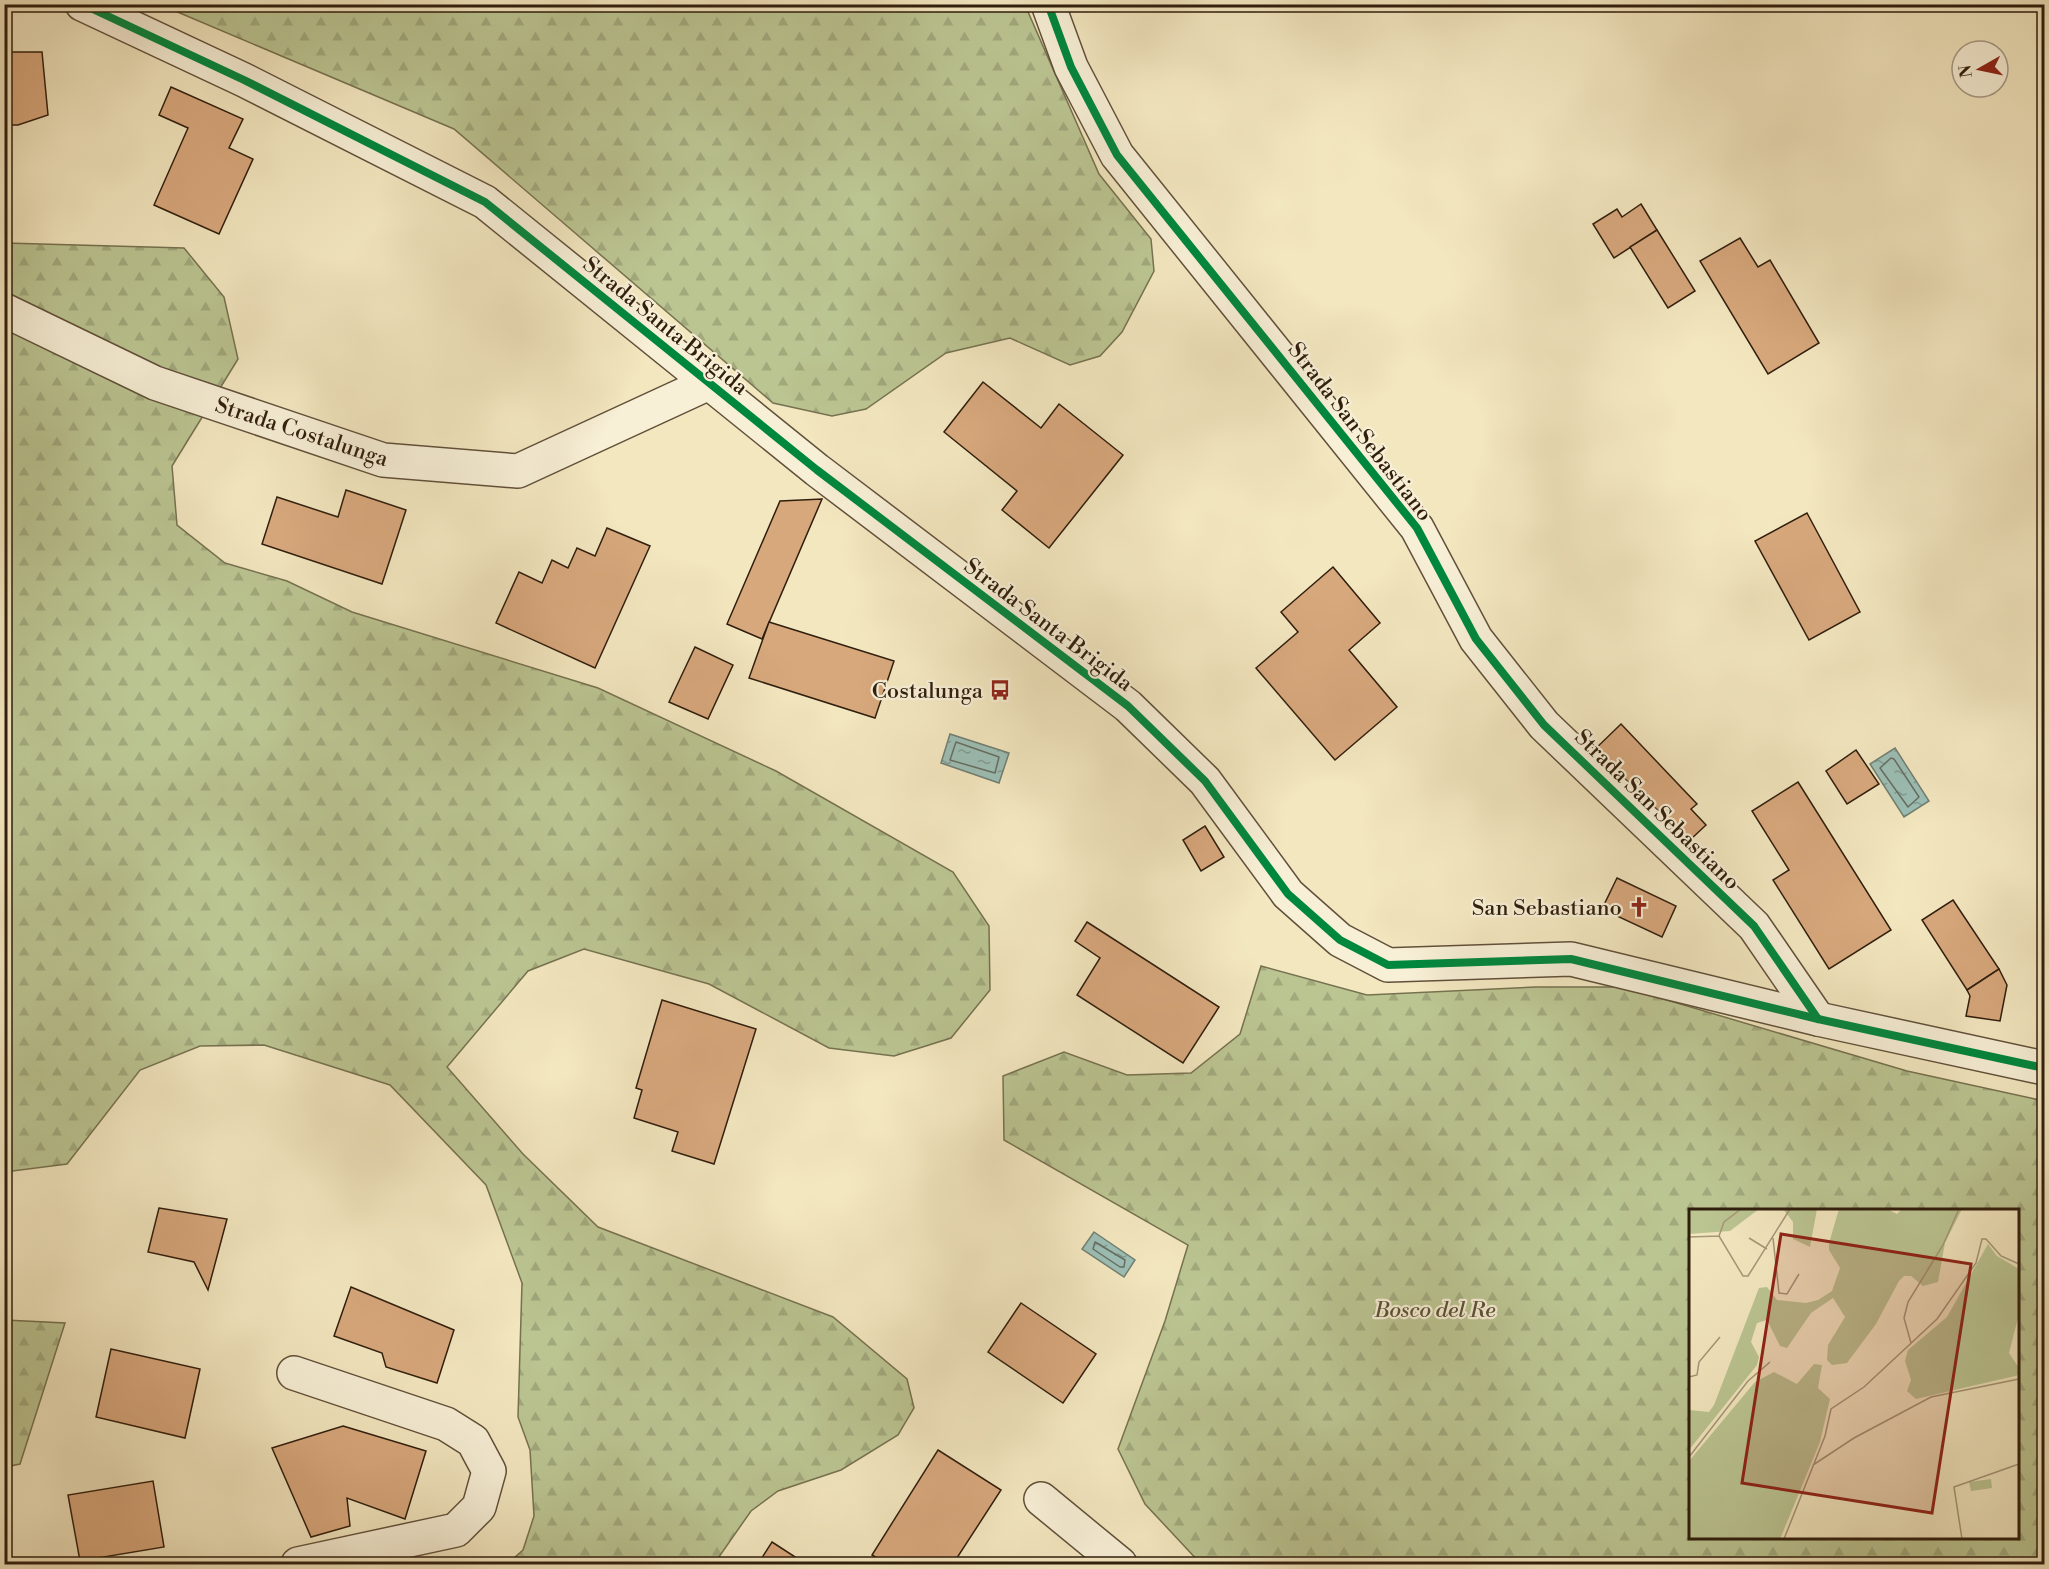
<svg xmlns="http://www.w3.org/2000/svg" width="2049" height="1569" viewBox="0 0 2049 1569" font-family="'Libre Bodoni',serif">
<style>
.forest{fill:url(#forest-firs);stroke:#767250;stroke-width:1.5;fill-rule:evenodd}
.water{fill:url(#water-ripples);stroke:#717f72;stroke-width:1.5}
.lines{fill:none;stroke-linecap:round;stroke-linejoin:round}
.shore{stroke:#666e62;stroke-width:1.5}
.building{fill:#d8a87d;stroke:#301e0d;stroke-width:1.5}
.minor-casing{stroke:#61503a;stroke-width:36}
.minor{stroke:#f7efd6;stroke-width:33}
.cycleway-casing{stroke:#f7efd6;stroke-width:11}
.cycleway{stroke:#00873e;stroke-width:8}
.labels{text-anchor:middle;stroke-width:4.5;stroke-linejoin:round;paint-order:stroke}
.street-label{font-size:22px;fill:#301e0d;stroke:#f7efd6}
.poi-label{font-size:22px;fill:#301e0d;stroke:#f7efd6;text-anchor:end}
.park-label{font-size:22px;font-style:italic;fill:#5a5035;stroke:#f7efd6}
.inset-road{fill:none;stroke:#a59778;stroke-width:1.5}
.view{fill:#8f2418;fill-opacity:0.15;stroke:#8f2418;stroke-width:3}
.inset-edge{fill:none;stroke:#301e0d;stroke-width:3}
</style>
<defs>
<pattern id="forest-firs" width="22" height="20" patternUnits="userSpaceOnUse" patternTransform="scale(1.5)"><rect width="22" height="20" fill="#bbc592"/><path d="M5 1l3.5 6h-7zM16 11l3.5 6h-7z" fill="#a1a97d"/></pattern>
<pattern id="water-ripples" width="26" height="14" patternUnits="userSpaceOnUse" patternTransform="scale(1.5)"><rect width="26" height="14" fill="#9cbfb6"/><path d="M2 4q2-2 4 0t4 0M15 11q2-2 4 0t4 0" fill="none" stroke="#809b92"/></pattern>
</defs>
<rect width="100%" height="100%" fill="#f3e7c0"/>
<filter id="stains"><feTurbulence type="fractalNoise" baseFrequency=".00333" numOctaves="4"/><feColorMatrix values="0 0 0 0 .2 0 0 0 0 .09 0 0 0 0 .02 0 0 0 .5 -.17"/></filter>
<radialGradient id="worn" r=".72"><stop offset=".6" stop-color="#630" stop-opacity="0"/><stop offset="1" stop-color="#630" stop-opacity=".3"/></radialGradient>
<g class="forest">
<path d="M161 5H1025L1099 174 1151 239 1154 271 1122 332 1100 356 1070 365 1010 338 946 353 866 409 832 416 773 403 454 129Z"/>
<path d="M5 243 184 248 224 297 238 359 172 466 177 525 225 563 287 581 352 612 598 688 776 771 953 872 989 926 990 990 951 1038 894 1056 829 1048 709 984 584 949 528 971 447 1067 523 1154 598 1227 833 1317 907 1379 914 1408 898 1435 841 1470 778 1491 751 1511 714 1564H507L523 1550 534 1516 530 1450 518 1417 522 1283 486 1185 390 1085 264 1045 200 1046 140 1070 67 1164 5 1172Z"/>
<path d="M1261 966 1367 995 1536 987H1623L1907 1071 2044 1101V1564H1201L1145 1504 1118 1449 1165 1321 1188 1245 1004 1140 1003 1076 1064 1052 1127 1075 1191 1073 1240 1034ZM1690 1210H2018V1538H1690Z"/>
<path d="M5 1320 65 1323 20 1464 5 1467Z"/>
</g>
<g class="water">
<path d="M950 734 1009 753 999 783 941 763Z"/>
<path d="M1895 748 1929 801 1904 817 1870 764Z"/>
<path d="M1094 1232 1135 1260 1124 1277 1082 1249Z"/>
</g>
<g class="lines">
<g class="shore">
<path d="M956 742 999 757 995 773 950 760Z"/>
<path d="M1891 758 1894 759 1919 797 1908 807 1880 768Z"/>
<path d="M1095 1242 1125 1260 1124 1267H1120L1093 1249Z"/>
</g>
</g>
<g class="building">
<path d="M4 52H42L48 115 18 125H4Z"/>
<path d="M171 87 243 119 229 148 253 159 219 234 154 205 188 128 159 115Z"/>
<path d="M1641 204 1657 230 1614 258 1593 224 1617 209 1622 217Z"/>
<path d="M1657 230 1695 291 1668 308 1630 247Z"/>
<path d="M1740 238 1758 267 1770 260 1819 343 1768 374 1700 261Z"/>
<path d="M983 382 1041 428 1059 404 1123 455 1049 548 1002 510 1017 491 944 432Z"/>
<path d="M346 490 406 510 382 584 262 544 277 497 338 517Z"/>
<path d="M822 499 762 639 727 624 780 501Z"/>
<path d="M1807 513 1860 612 1809 640 1755 541Z"/>
<path d="M607 528 650 546 595 668 496 623 519 572 542 583 552 560 568 568 577 548 595 556Z"/>
<path d="M1333 567 1380 623 1349 650 1397 707 1335 760 1256 668 1298 632 1281 612Z"/>
<path d="M769 622 894 661 875 718 749 678Z"/>
<path d="M695 647 733 665 708 719 669 702Z"/>
<path d="M1621 724 1697 804 1691 809 1706 825 1690 840 1676 826 1666 836 1589 755Z"/>
<path d="M1856 750 1879 784 1847 804 1826 771Z"/>
<path d="M1798 782 1891 930 1829 969 1773 880 1789 870 1752 811Z"/>
<path d="M1205 826 1224 857 1201 871 1183 840Z"/>
<path d="M1617 878 1676 906 1662 937 1602 909Z"/>
<path d="M1953 900 1999 969 1967 990 1922 920Z"/>
<path d="M1087 922 1219 1007 1183 1063 1077 995 1100 958 1075 941Z"/>
<path d="M1999 969 2007 985 2000 1021 1966 1016 1970 996 1967 990Z"/>
<path d="M662 1000 756 1029 714 1164 672 1151 678 1132 634 1118 642 1090 636 1088Z"/>
<path d="M159 1208 227 1219 208 1290 194 1262 148 1252Z"/>
<path d="M351 1287 454 1330 437 1383 386 1367 382 1353 334 1336Z"/>
<path d="M1021 1303 1096 1354 1063 1403 988 1352Z"/>
<path d="M111 1349 200 1369 185 1438 96 1417Z"/>
<path d="M343 1426 426 1451 405 1519 347 1498 350 1526 311 1537 272 1448Z"/>
<path d="M938 1450 1001 1490 953 1564H887L872 1555Z"/>
<path d="M153 1481 164 1547 80 1561 68 1495Z"/>
<path d="M772 1542 806 1564H758Z"/>
</g>
<g class="lines">
<g class="minor-casing">
<g id="minor">
<path d="M82 4 244 80 485 202 817 470 1128 706 1205 781 1288 894 1340 940 1388 965 1571 959 1818 1019 2044 1068"/>
<path d="M1048 4 1071 67 1117 155 1417 528 1476 639 1544 725 1754 926 1818 1019"/>
<path d="M4 310 155 383 383 460 518 471 709 383"/>
<path d="M294 1373 446 1424 473 1441 489 1471 479 1507 456 1530 298 1564"/>
<path d="M1041 1499 1120 1564"/>
</g>
</g>
<use href="#minor" class="minor"/>
<g class="cycleway-casing">
<g id="cycleway">
<path d="M82 4 244 80 485 202 817 470 1128 706 1205 781 1288 894 1340 940 1388 965 1571 959 1818 1019 2044 1068"/>
<path d="M1048 4 1071 67 1117 155 1417 528 1476 639 1544 725 1754 926 1818 1019"/>
</g>
</g>
<use href="#cycleway" class="cycleway"/>
</g>
<defs>
<g id="bus-bare" transform="scale(1.62)"><path d="M-5-6H5V4H4V6H2V4H-2V6H-4V4H-5ZM-3.5-4V0h7V-4ZM-3.5 1.2v1.5H-2V1.2ZM2 1.2v1.5H3.5V1.2Z" fill="#8f2418" stroke="#f7efd6" stroke-width="2.5" paint-order="stroke"/></g>
<g id="church-bare" transform="scale(1.62)"><path d="M-1.2-6h2.4v3.5h3.3v2.4h-3.3V6h-2.4V-.1h-3.3v-2.4h3.3Z" fill="#8f2418" stroke="#f7efd6" stroke-width="2.5" paint-order="stroke"/></g>
</defs>
<g fill-rule="evenodd">
<use href="#bus-bare" x="1000" y="690"/>
<use href="#church-bare" x="1639" y="907"/>
</g>
<g class="labels">
<g class="street-label">
<text transform="translate(666 325) rotate(39)" y="8">Strada Santa Brigida</text>
<text transform="translate(302 431) rotate(18)" y="8">Strada Costalunga</text>
<text transform="translate(1361 431) rotate(52)" y="8">Strada San Sebastiano</text>
<text transform="translate(1049 624) rotate(37)" y="8">Strada Santa Brigida</text>
<text transform="translate(1658 809) rotate(44)" y="8">Strada San Sebastiano</text>
</g>
<g class="poi-label">
<text x="983" y="698">Costalunga</text>
<text x="1622" y="915">San Sebastiano</text>
</g>
<g class="park-label">
<text x="1435" y="1317">Bosco del Re</text>
</g>
</g>
<g transform="translate(1689 1209)">
<rect width="330" height="330" fill="#f3e7c0"/>
<path d="M0 0H70L41 22 0 25ZM94 0H128L121 38 104 30V13ZM150 0H198L208 5 213 0H273L256 34 249 73 234 77 222 67H215L210 72 187 115 158 154 143 156 138 151 139 136 156 108 144 89 122 104 98 139 91 137 78 111 68 114 62 133 70 148 68 156 0 241V201L20 203 25 196 70 79 78 78 88 91 117 94 129 91 143 82 151 59 140 41V34ZM299 35 308 47 330 60V105L320 144 330 159V166L227 190 218 182 222 171 216 152 219 141 258 108ZM125 155 133 156 129 179 141 190 131 233 91 330H0V252L66 173 85 163 108 175Z" fill="#bbc592"/>
<path d="M302 270 303 279 282 282 280 273Z" fill="#bbc592"/>
<path class="inset-road" d="M30 27 54 67H59L101 0M0 28 30 27 35 13 52 0M60 29 78 40M84 29 90 84 98 85 110 65M222 134 215 109 219 93 254 36 270 0M0 168 8 166 10 153 31 128M0 248 59 172 81 153M124 256 165 229 242 188 330 170M95 330 136 227 142 200 175 178 248 110 287 54 293 30H297L312 47 330 55M273 330 265 278 330 255"/>
<path class="view" d="M92 25 282 55 243 304 53 274Z"/>
<rect width="330" height="330" class="inset-edge"/>
</g>
<rect width="2049" height="1569" fill="none" stroke="#f3e7c0" stroke-width="24"/>
<rect x="6" y="6" width="2037" height="1557" fill="none" stroke="#301e0d" stroke-width="3"/>
<rect x="12" y="12" width="2025" height="1545" fill="none" stroke="#301e0d" stroke-width="1.5"/>
<g transform="translate(1980 69) rotate(261)"><circle r="28" fill="#f7efd6" stroke="#a79b86" stroke-width="1.5"/>
<path d="M0-4.5L10 22L0 15L-10 22Z" fill="#8f2418"/>
<text y="-9" font-size="16" font-weight="bold" text-anchor="middle" fill="#301e0d">N</text>
</g>
<rect width="100%" height="100%" filter="url(#stains)"/>
<rect width="100%" height="100%" fill="url(#worn)"/>
</svg>
